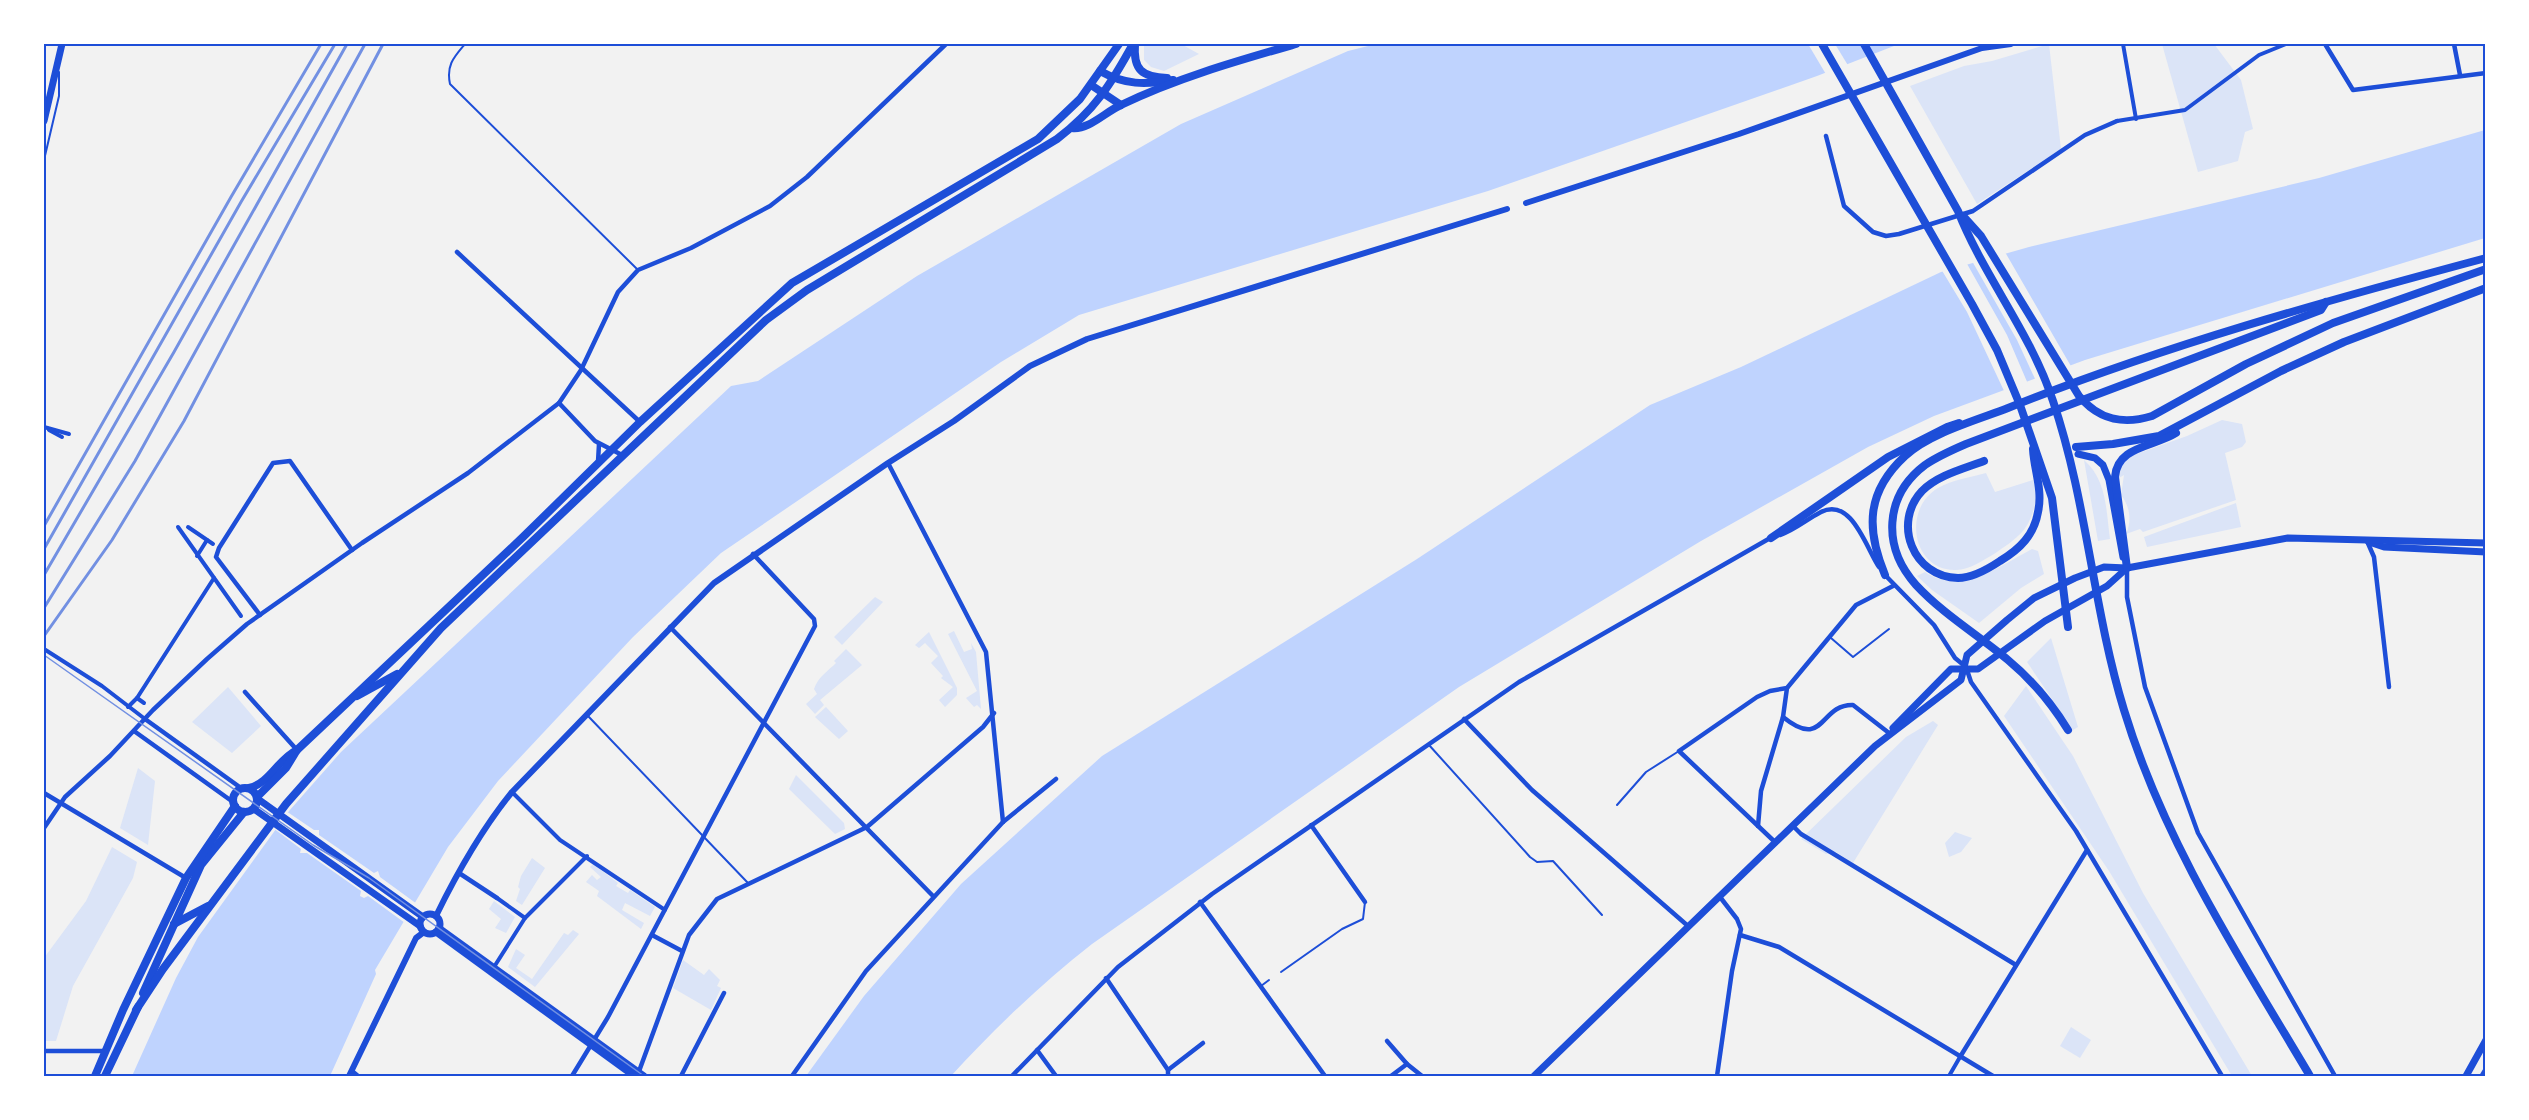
<svg xmlns="http://www.w3.org/2000/svg" width="2529" height="1120" viewBox="0 0 2529 1120" font-family="Signika,sans-serif">
<style>
.green{fill:#dbe4f7}
.water{fill:#bfd3fe}
.pier{fill:#f2f2f2}
.lines{fill:none;stroke-linecap:round;stroke-linejoin:round}
.service{stroke:#1d4ed8;stroke-width:2}
.pedestrian{stroke:#1d4ed8;stroke-width:4}
.minor{stroke:#1d4ed8;stroke-width:4.5}
.tertiary{stroke:#1d4ed8;stroke-width:6}
.secondary{stroke:#1d4ed8;stroke-width:7}
.primary{stroke:#1d4ed8;stroke-width:8}
.motorway{stroke:#1d4ed8;stroke-width:8}
.tram{stroke:#7290e2;stroke-width:1.5}
.rail{stroke:#7290e2;stroke-width:3}
.neatline{fill:none;stroke:#1d4ed8;stroke-width:2}
</style>
<rect width="100%" height="100%" fill="#f2f2f2"/>
<g class="green">
<path d="M1144 44H1181L1199 54 1164 71 1151 67 1144 60Z"/>
<path d="M2049 44 2061 149 1977 204 1910 86 1964 66 1992 61Z"/>
<path d="M2162 44H2214L2241 80 2253 129 2245 132 2238 161 2198 172Z"/>
<path d="M2222 420 2242 424 2246 442 2242 447 2225 453 2236 500 2143 532 2140 529 2126 534C2132 521 2130 506 2121 495L2124 475 2119 478 2121 466 2128 457 2187 436Z"/>
<path d="M2084 460C2107 480 2106 510 2110 539L2098 541Z"/>
<path d="M1986 473 1995 492 2033 480C2040 495 2033 519 2023 531 2014 541 2004 547 1994 554 1983 560 1970 570 1956 570 1912 571 1902 509 1938 488 1952 480 1971 477 1986 473Z"/>
<path d="M2236 503 2241 527 2147 547 2144 537Z"/>
<path d="M2032 549 2038 551 2044 574 2021 588 1979 623 1932 590 1917 576 1925 572C1960 596 2000 566 2032 549Z"/>
<path d="M875 597 883 602 842 645 834 637Z"/>
<path d="M954 631 964 652 972 649 971 643 976 652 981 709 977 705 974 707 966 698 977 691 948 634Z"/>
<path d="M929 632 957 688V695L945 707 939 700 953 687 941 678 943 676 931 663 938 656 925 643 919 648 915 645Z"/>
<path d="M2051 638 2078 727 2073 730 2027 662Z"/>
<path d="M846 649 862 665 820 700 824 705 815 714 806 704 817 694 814 689C818 677 829 670 836 663L834 661Z"/>
<path d="M2026 686 2073 756 2143 893 2252 1076H2232L2109 871 2004 716Z"/>
<path d="M228 687 261 726 232 753 192 722Z"/>
<path d="M826 707 848 731 839 739 815 717Z"/>
<path d="M1933 721 1938 725 1853 863 1836 852 1826 854 1801 839 1906 737Z"/>
<path d="M138 768 155 781 148 845 120 828Z"/>
<path d="M796 775 844 823 845 829 835 834 789 789Z"/>
<path d="M1955 832 1972 838 1961 852 1949 857 1945 843Z"/>
<path d="M112 847 137 862 133 878 73 986 56 1041H44V958L86 901Z"/>
<path d="M532 858 545 868 522 905 516 901 520 889 518 887 521 876Z"/>
<path d="M593 864 618 883 616 886 628 893 630 890 655 907 650 916 625 903 622 910 644 923 641 929 597 896 599 891 586 882 592 875 597 880 601 877 590 867Z"/>
<path d="M494 901 515 917 506 933 495 928 501 919 489 909Z"/>
<path d="M573 930 579 934 535 987 508 967 516 949 525 955 516 968 532 979 564 933 568 935Z"/>
<path d="M683 960 704 975 709 969 720 980 717 986 721 988 711 1010 673 988Z"/>
<path d="M2071 1027 2091 1040 2080 1058 2060 1046Z"/>
</g>
<g class="water">
<path d="M1376 44H1899L1817 76 1488 191 1079 315 1001 362 721 553 633 637 498 781 448 847 375 970 376 974 330 1076H132L176 978 198 937 289 811 341 752 731 386 758 381 917 276 1181 124 1348 51Z"/>
<path d="M2485 130V238L2085 360 1934 416 1868 447 1701 541 1459 687 1092 944C1041 984 995 1028 951 1076H806L864 996 961 884 1102 756 1417 559 1650 405 1741 367 1941 272 2029 247 2319 178Z"/>
</g>
<g class="pier">
<path d="M1808 44H1835L1849 67 1827 76Z"/>
<path d="M2005 252 2072 368 2036 381 2017 340 1972 261Z"/>
<path d="M1966 262 2007 335 2028 384 2005 393 1967 312 1941 269Z"/>
<path d="M286 811 314 830H319V835L374 873 378 871 380 877 417 904 405 923 368 896 364 898 360 896 361 891 307 853H300L301 849 273 828Z"/>
</g>
<g class="lines">
<g class="service">
<path d="M465 44C454 57 446 65 450 84L638 270"/>
<path d="M44 160 59 96V72"/>
<path d="M1831 638 1853 657 1889 629"/>
<path d="M588 716 748 883"/>
<path d="M1429 745 1530 857 1537 862 1553 861 1602 915"/>
<path d="M1617 805 1646 772 1679 751"/>
<path d="M1281 972 1342 929 1363 919 1365 902"/>
<path d="M1261 986 1269 980"/>
</g>
<g class="pedestrian">
<path d="M2123 44 2136 119"/>
<path d="M2117 121 2185 110 2259 55 2286 44"/>
<path d="M44 427 69 434"/>
<path d="M49 430 62 437"/>
<path d="M178 527 241 616"/>
<path d="M188 527 213 544"/>
<path d="M197 556 207 540"/>
<path d="M44 649 102 686 145 719"/>
<path d="M137 698 144 703"/>
<path d="M128 707 137 698 214 578"/>
<path d="M512 792 560 840 665 910"/>
<path d="M497 898 525 918"/>
<path d="M494 967 525 918 587 856"/>
<path d="M1949 1076 1960 1057"/>
</g>
<g class="minor">
<path d="M2325 44 2353 90 2486 73"/>
<path d="M2454 44 2460 75"/>
<path d="M1826 136 1844 206 1873 232 1886 236 1899 234 1973 211 2085 135 2117 121"/>
<path d="M457 252 640 422"/>
<path d="M559 403 595 441 622 455"/>
<path d="M598 462 599 444"/>
<path d="M888 463 986 652 1003 822"/>
<path d="M1780 535C1795 530 1807 519 1821 512 1852 497 1866 548 1879 567"/>
<path d="M2367 541 2374 557 2389 687"/>
<path d="M2127 568V597L2145 687 2198 833 2335 1076"/>
<path d="M1884 574 1934 625 1955 658 1966 667 1971 682 2076 831 2222 1076"/>
<path d="M260 615 216 557 219 548 273 463 290 461 352 550"/>
<path d="M670 627 933 896"/>
<path d="M245 692 297 750"/>
<path d="M1783 717C1825 751 1819 704 1853 705L1889 733"/>
<path d="M145 719 241 788"/>
<path d="M1464 719 1532 790 1688 926"/>
<path d="M134 731 233 802"/>
<path d="M44 793 186 878"/>
<path d="M1311 825 1365 902"/>
<path d="M1758 826 1761 791 1783 717 1787 688"/>
<path d="M1793 826 1801 834 2016 965"/>
<path d="M44 828 65 797 110 756 153 710 207 659 247 624 362 543 468 473 559 403 581 370 618 292 638 270 691 248 770 206 807 177 946 44"/>
<path d="M1776 843 1679 751 1757 697 1770 691 1787 688 1856 605 1893 586"/>
<path d="M459 873 497 898"/>
<path d="M1200 902 1325 1076"/>
<path d="M652 935 682 951"/>
<path d="M1740 935 1779 947 1993 1076"/>
<path d="M1106 978 1168 1070V1076"/>
<path d="M1387 1041 1407 1064 1422 1076"/>
<path d="M1037 1050 1056 1076"/>
<path d="M44 1051H106"/>
<path d="M1960 1057 2087 850"/>
<path d="M1168 1070 1203 1043"/>
<path d="M352 1071 358 1076"/>
<path d="M638 1074 689 935 717 899 867 827 983 727 994 713"/>
<path d="M572 1076 608 1017 815 626 814 619 753 554"/>
<path d="M681 1076 724 993"/>
<path d="M792 1076 866 971 1003 822 1056 779"/>
<path d="M1012 1076 1118 967 1212 894 1519 682 1772 537"/>
<path d="M1391 1076 1407 1064"/>
<path d="M1717 1076 1732 971 1741 929 1737 919 1720 897"/>
</g>
<g class="tertiary">
<path d="M1526 203 1739 134 1982 48 2011 44"/>
<path d="M436 916C457 873 482 829 512 792L714 583 888 463 954 421 1030 366 1087 339 1507 209"/>
<path d="M349 1076 416 938 424 932"/>
</g>
<g class="secondary">
<path d="M44 121 62 44"/>
<path d="M2078 454 2095 458 2103 465 2109 480 2123 557"/>
<path d="M2369 542 2384 547 2486 552"/>
<path d="M1893 728 1951 669H1978L2045 621 2107 586 2127 568"/>
<path d="M258 799 423 917"/>
<path d="M254 809 420 926"/>
<circle cx="430" cy="924" r="10"/>
<path d="M439 928 644 1076"/>
<path d="M436 932 634 1076"/>
<path d="M1534 1076 1875 746 1961 680 1967 655 2007 620 2034 598 2075 578 2104 567 2127 568 2288 538 2486 543"/>
<path d="M2466 1076 2486 1040"/>
<path d="M2483 1076 2486 1071"/>
</g>
<g class="primary">
<path d="M1135 44C1133 70 1142 77 1167 78"/>
<path d="M1100 71C1125 85 1145 85 1173 80"/>
<path d="M1091 85 1121 105"/>
<path d="M1072 128C1089 130 1105 112 1121 105 1177 78 1237 61 1296 44"/>
<path d="M2076 447 2113 444 2159 436 2281 371 2344 342 2486 288"/>
<path d="M1771 538 1888 457 1947 427 1959 423"/>
<path d="M2127 568 2115 477C2117 446 2154 447 2176 433"/>
<path d="M1885 575C1866 529 1866 492 1905 456 1930 433 1977 420 2008 408 2163 346 2325 301 2486 258"/>
<path d="M357 696 397 674"/>
<circle cx="245" cy="800" r="12"/>
<path d="M249 788C270 783 278 759 297 750L523 537 640 422 792 283 1038 139 1080 99 1119 44"/>
<path d="M257 797 286 768 297 750"/>
<path d="M174 924 208 906"/>
<path d="M143 993 201 865 244 812"/>
<path d="M136 1010 163 969 286 804 441 628 766 320 807 290 1057 139C1095 110 1111 84 1133 44"/>
<path d="M95 1076 123 1010 186 878 235 806"/>
<path d="M105 1076 138 1007"/>
</g>
<g class="motorway">
<path d="M1822 44 1972 304 1997 350 2020 405 2052 498 2068 627"/>
<path d="M1864 44 1958 211C1984 277 2031 333 2053 401 2087 501 2093 609 2124 710 2164 842 2240 958 2310 1076"/>
<path d="M1963 216 1981 236 2079 396C2099 420 2123 425 2152 416L2246 364 2333 323 2486 269"/>
<path d="M1984 461C1963 469 1938 475 1922 491 1892 523 1913 577 1958 578 1973 578 1988 569 2000 561 2020 549 2034 535 2038 512 2043 490 2034 470 2033 449"/>
<path d="M2068 730C2052 704 2032 680 2008 660 1978 635 1943 614 1916 585 1882 547 1884 496 1925 465 1938 456 1952 450 1966 444L2321 310 2326 302"/>
</g>
<path class="tram" d="M44 655 313 845 369 878 644 1076"/>
<g class="rail">
<path d="M44 526 231 197 321 44"/>
<path d="M44 549 241 202 335 44"/>
<path d="M44 575 174 352 347 44"/>
<path d="M44 608 135 461 365 44"/>
<path d="M44 636 112 540 184 421 383 44"/>
</g>
</g>
<rect width="2529" height="1120" fill="none" stroke="#ffffff" stroke-width="90"/>
<rect x="45" y="45" width="2439" height="1030" class="neatline"/>
</svg>
